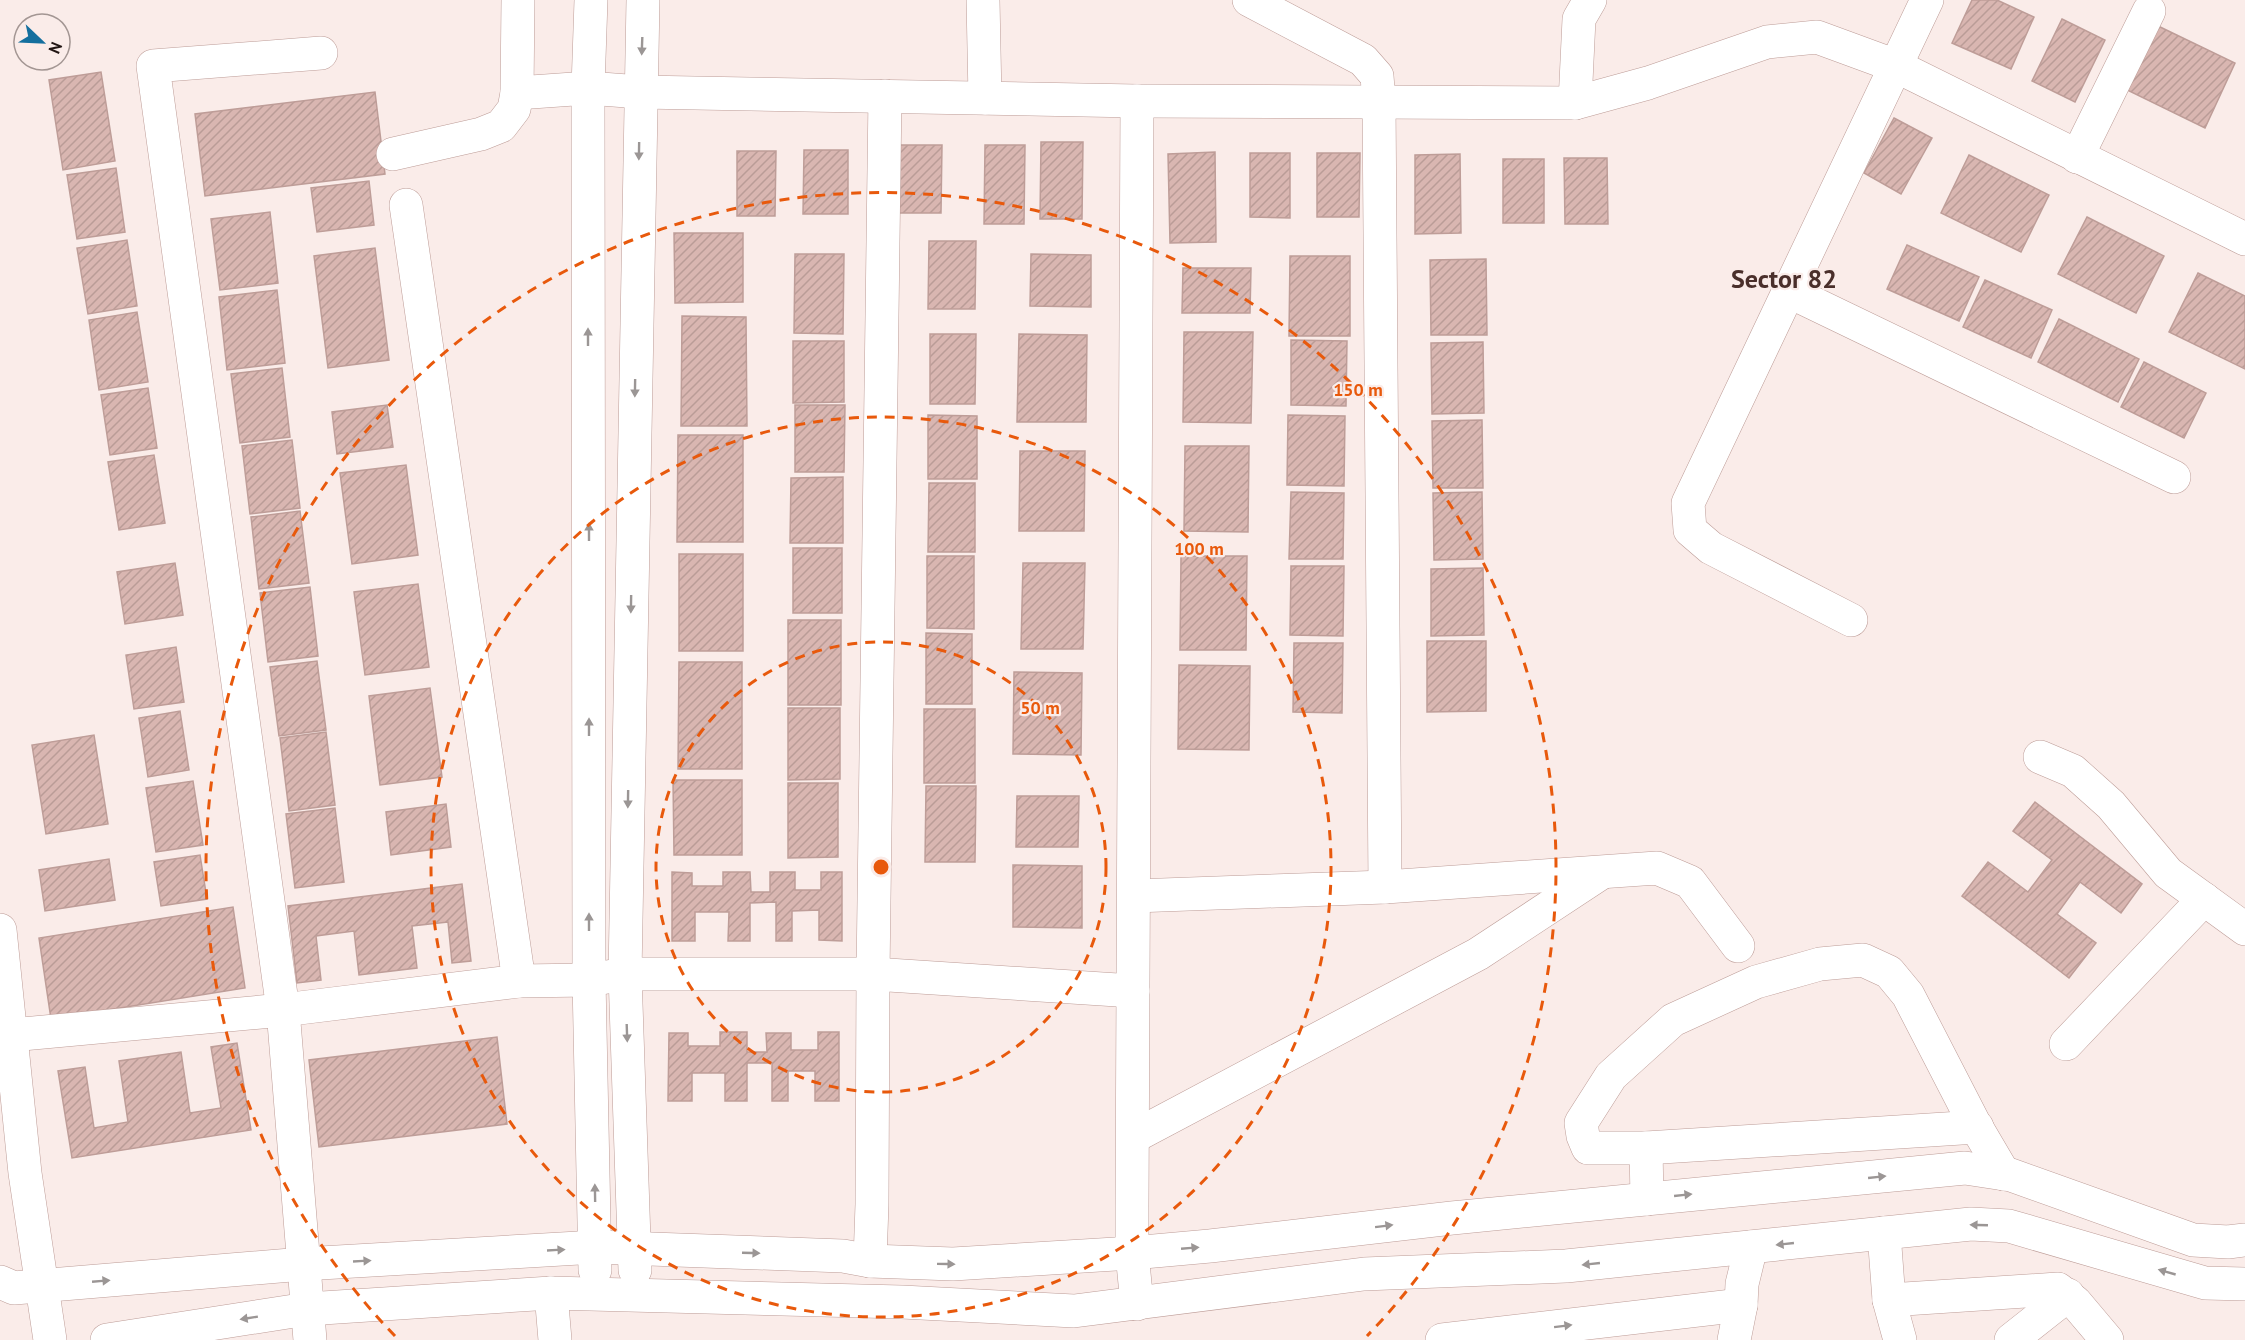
<svg xmlns="http://www.w3.org/2000/svg" width="2245" height="1340" viewBox="0 0 2245 1340" font-family="'PT Sans',sans-serif">
<style>
.building{fill:url(#building-hatch);stroke:#be9d98;stroke-width:1.5}
.lines{fill:none;stroke-linecap:round;stroke-linejoin:round}
.minor-casing{stroke:#bd9c97;stroke-width:34}
.minor{stroke:#fff;stroke-width:33}
.oneway{fill:#9b9695}
.ring{fill:none;stroke:#e8590c;stroke-width:3;stroke-dasharray:10 8}
.labels{text-anchor:middle;stroke-width:4.5;stroke-linejoin:round;paint-order:stroke}
.district-label{font-size:26px;font-weight:bold;fill:#4a2f2b;stroke:#faece9}
.centre{fill:#e8590c;stroke:#faece9;stroke-width:3}
.ring-label{font-size:18px;text-anchor:middle;font-weight:bold;fill:#e8590c;stroke:#faece9;stroke-width:4.5;stroke-linejoin:round;paint-order:stroke}
</style>
<defs>
<pattern id="building-hatch" width="6" height="6" patternUnits="userSpaceOnUse" patternTransform="scale(1.5)"><rect width="6" height="6" fill="#d9b6b1"/><path d="M-1 1l2-2M0 6l6-6M5 7l2-2" fill="none" stroke="#ba9c97"/></pattern>
</defs>
<rect width="100%" height="100%" fill="#faece9"/>
<g class="building">
<path d="M1972 0H1997L2034 17 2011 69 1952 43Z"/>
<path d="M2062 19 2105 40 2075 102 2032 81Z"/>
<path d="M2156 25 2235 63 2205 128 2123 88Z"/>
<path d="M101 72 115 161 63 170 49 80Z"/>
<path d="M375 92 385 174 205 196 195 114Z"/>
<path d="M1894 118 1932 138 1901 194 1864 173Z"/>
<path d="M1041 142H1083L1082 219H1040Z"/>
<path d="M897 145H942L941 213H896Z"/>
<path d="M985 145H1025L1024 224H984Z"/>
<path d="M804 150H848V214H803Z"/>
<path d="M737 151H776L775 216H737Z"/>
<path d="M1215 152 1216 242 1170 243 1168 154Z"/>
<path d="M1250 153H1290V218L1250 217Z"/>
<path d="M1317 153H1360L1359 217H1317Z"/>
<path d="M1460 154 1461 233 1415 234V155Z"/>
<path d="M1969 155 2049 195 2021 252 1941 213Z"/>
<path d="M1564 158H1607L1608 224H1565Z"/>
<rect x="1503" y="159" width="41" height="64"/>
<path d="M116 168 125 232 77 239 67 175Z"/>
<path d="M369 181 374 225 317 232 311 188Z"/>
<path d="M270 212 278 283 220 290 211 219Z"/>
<path d="M2087 217 2164 256 2136 313 2058 274Z"/>
<path d="M674 233H743V302L675 303Z"/>
<path d="M127 240 137 306 88 314 77 248Z"/>
<path d="M929 241H976L975 309H928Z"/>
<path d="M1907 245 1979 277 1959 321 1887 289Z"/>
<path d="M375 248 389 360 328 368 314 256Z"/>
<path d="M795 254H844L843 334 794 333Z"/>
<path d="M1031 254 1091 255V307L1030 306Z"/>
<path d="M1290 256H1350V336H1289Z"/>
<path d="M1486 259 1487 335H1431L1430 260Z"/>
<path d="M1183 268H1251L1250 313H1182Z"/>
<path d="M2198 273 2245 296V369L2169 332Z"/>
<path d="M1985 280 2052 310 2031 358 1963 327Z"/>
<path d="M277 290 285 363 227 370 219 297Z"/>
<path d="M137 312 148 382 99 390 89 320Z"/>
<path d="M682 316 746 317 747 426H681Z"/>
<path d="M2059 319 2139 359 2118 402 2038 362Z"/>
<path d="M1184 332H1253L1251 423 1183 422Z"/>
<path d="M930 334H976L975 404H930Z"/>
<path d="M1019 334 1087 335 1086 422H1017Z"/>
<path d="M1291 340 1347 341 1346 406 1291 405Z"/>
<path d="M793 341H844V402L793 403Z"/>
<path d="M1483 342 1484 413 1432 414 1431 343Z"/>
<path d="M2144 362 2206 393 2184 438 2121 407Z"/>
<path d="M282 368 290 437 240 443 231 374Z"/>
<path d="M148 388 157 448 110 455 101 395Z"/>
<path d="M387 405 393 447 337 454 332 412Z"/>
<path d="M795 405H845L844 472H795Z"/>
<path d="M928 415 977 416V479H928Z"/>
<path d="M1288 415 1345 416 1344 486 1287 485Z"/>
<path d="M1482 420 1483 488H1433L1432 421Z"/>
<path d="M678 435H743V542H677Z"/>
<path d="M292 440 300 508 250 514 242 446Z"/>
<path d="M1185 446H1249L1248 532 1184 531Z"/>
<path d="M1020 451H1085L1084 531H1019Z"/>
<path d="M154 455 165 523 119 530 108 462Z"/>
<path d="M406 465 418 555 352 564 340 473Z"/>
<path d="M843 477V543H790L791 478Z"/>
<path d="M929 483H975V552H928Z"/>
<path d="M1291 492 1344 493 1343 559H1289Z"/>
<path d="M1482 492 1483 559 1434 560 1433 493Z"/>
<path d="M300 511 309 583 259 589 251 517Z"/>
<rect x="793" y="548" width="49" height="65"/>
<rect x="679" y="554" width="64" height="97"/>
<path d="M927 556H974V629L927 628Z"/>
<path d="M1181 556H1247L1246 650H1180Z"/>
<path d="M175 563 183 615 125 624 117 572Z"/>
<path d="M1023 563H1085L1083 649H1021Z"/>
<path d="M1291 566H1344L1343 636 1290 635Z"/>
<path d="M1483 568 1484 635 1431 636V569Z"/>
<path d="M418 584 429 667 365 675 354 592Z"/>
<path d="M310 587 318 656 268 662 260 593Z"/>
<rect x="788" y="620" width="53" height="85"/>
<path d="M926 633 972 634V704H926Z"/>
<path d="M1427 641H1486V711L1427 712Z"/>
<path d="M1294 643H1343L1342 713 1293 712Z"/>
<path d="M176 647 184 702 134 709 126 655Z"/>
<path d="M317 661 326 730 279 736 270 667Z"/>
<path d="M679 662H742V769H678Z"/>
<path d="M1179 665 1250 666 1249 750 1178 749Z"/>
<path d="M1014 672 1082 673 1081 755 1013 754Z"/>
<path d="M430 688 442 777 380 785 369 696Z"/>
<path d="M788 708H840V779L788 780Z"/>
<rect x="924" y="709" width="51" height="74"/>
<path d="M180 711 189 770 148 777 139 718Z"/>
<path d="M326 732 335 805 289 811 280 738Z"/>
<path d="M94 735 108 824 46 834 32 745Z"/>
<path d="M673 780H742V855H674Z"/>
<path d="M193 781 203 845 156 852 146 788Z"/>
<path d="M788 783H838V857L788 858Z"/>
<path d="M926 786H976L975 862H925Z"/>
<path d="M1017 796H1079L1078 847H1016Z"/>
<path d="M2035 802 2142 884 2121 913 2080 882 2057 914 2096 943 2069 978 1962 896 1988 862 2028 892 2052 860 2013 831Z"/>
<path d="M446 804 451 847 391 855 386 812Z"/>
<path d="M335 808 344 882 295 888 286 814Z"/>
<path d="M200 855 207 899 161 906 154 862Z"/>
<path d="M109 859 115 900 45 911 39 870Z"/>
<path d="M1013 865 1082 866V928L1013 927Z"/>
<path d="M672 872 692 873V886H723V872H750L751 892H770V872H795V890H821V872H842V941L819 940V910L792 911V941H776V902L750 903V941H728L729 912H695V941H672Z"/>
<path d="M462 884 471 961 452 963 448 922 412 926 417 968 359 975 354 931 316 936 321 980 297 983 288 906Z"/>
<path d="M233 907 245 988 51 1019 39 938Z"/>
<path d="M720 1032H747V1052H767L766 1033H791V1050H818V1032H839V1101H815V1071H788V1101H772V1063H747V1101H725V1073H692V1101H668L669 1033H688V1046H720Z"/>
<path d="M497 1037 507 1124 319 1147 309 1060Z"/>
<path d="M237 1043 251 1130 72 1158 58 1071 85 1067 94 1128 128 1122 119 1061 181 1052 190 1113 221 1108 211 1047Z"/>
</g>
<g class="lines">
<g class="minor-casing">
<g id="minor">
<path d="M591 0 588 88 589 980 595 1270"/>
<path d="M983 0 985 98"/>
<path d="M1249 0 1363 60 1377 76 1379 102 1385 887"/>
<path d="M517 93 588 88 640 92 1137 101 1575 103 1648 83 1767 42 1817 37 1896 66 2245 239"/>
<path d="M1575 103 1579 19 1590 0"/>
<path d="M393 154 481 134 501 126 514 109 517 93 518 0"/>
<path d="M2077 157 2149 11"/>
<path d="M406 205 519 981"/>
<path d="M1788 291 2174 477"/>
<path d="M1851 620 1711 548 1690 530 1688 503 1927 0"/>
<path d="M2040 757 2073 771 2111 805 2168 873 2245 929"/>
<path d="M1134 896 1385 887 1657 868 1690 882 1738 946"/>
<path d="M0 930 25 1173 50 1340"/>
<path d="M11 1035 283 1010 519 981 589 980 625 974H873L1133 991"/>
<path d="M2066 1044 2204 899"/>
<path d="M1133 1137 1478 954 1601 873"/>
<path d="M1646 1148 1977 1127"/>
<path d="M1647 1199 1646 1148H1588L1583 1136 1581 1123 1611 1076 1673 1020 1756 982 1820 964 1863 960 1889 972 1908 995 1974 1123 2004 1174"/>
<path d="M1884 1233 1889 1300 1900 1340"/>
<path d="M870 1261 872 1204 873 974 885 96"/>
<path d="M635 1270 625 974 643 0"/>
<path d="M0 1282 14 1288 303 1264 596 1247 843 1256 870 1261 953 1264 1132 1253 1210 1246 1452 1218 1965 1168 2011 1175 2193 1240 2228 1242 2245 1240"/>
<path d="M551 1293 555 1340"/>
<path d="M1889 1300 2058 1289 2075 1302 2107 1340"/>
<path d="M1137 1304 1132 1253V1207L1137 101"/>
<path d="M107 1340 307 1309 551 1293 902 1302 1074 1311 1364 1274 1566 1266 1971 1224 2009 1226 2205 1283 2245 1284"/>
<path d="M310 1340 283 1010 153 66 321 53"/>
<path d="M1442 1340 1741 1305"/>
<path d="M1734 1340 1741 1305 1742 1284 1751 1247"/>
<path d="M2011 1340 2068 1295"/>
</g>
</g>
<use href="#minor" class="minor"/>
</g>
<defs><path id="oneway-solid" d="M-6-.8H1V-3.2L6.5 0L1 3.2V.8H-6Z" transform="scale(1.5)"/></defs>
<g class="oneway">
<use href="#oneway-solid" transform="translate(642 46) rotate(92)"/>
<use href="#oneway-solid" transform="translate(639 151) rotate(91)"/>
<use href="#oneway-solid" transform="translate(588 337) rotate(-90)"/>
<use href="#oneway-solid" transform="translate(635 388) rotate(91)"/>
<use href="#oneway-solid" transform="translate(589 532) rotate(-90)"/>
<use href="#oneway-solid" transform="translate(631 604) rotate(91)"/>
<use href="#oneway-solid" transform="translate(589 727) rotate(-90)"/>
<use href="#oneway-solid" transform="translate(628 799) rotate(91)"/>
<use href="#oneway-solid" transform="translate(589 922) rotate(-90)"/>
<use href="#oneway-solid" transform="translate(627 1033) rotate(88)"/>
<use href="#oneway-solid" transform="translate(1877 1177) rotate(-6)"/>
<use href="#oneway-solid" transform="translate(595 1193) rotate(-91)"/>
<use href="#oneway-solid" transform="translate(1683 1195) rotate(-6)"/>
<use href="#oneway-solid" transform="translate(1979 1225) rotate(-178)"/>
<use href="#oneway-solid" transform="translate(1384 1226) rotate(-7)"/>
<use href="#oneway-solid" transform="translate(1785 1244) rotate(174)"/>
<use href="#oneway-solid" transform="translate(1190 1248) rotate(-5)"/>
<use href="#oneway-solid" transform="translate(556 1250) rotate(-3)"/>
<use href="#oneway-solid" transform="translate(751 1253) rotate(2)"/>
<use href="#oneway-solid" transform="translate(362 1261) rotate(-3)"/>
<use href="#oneway-solid" transform="translate(946 1264) rotate(1)"/>
<use href="#oneway-solid" transform="translate(1591 1264) rotate(174)"/>
<use href="#oneway-solid" transform="translate(2167 1272) rotate(-164)"/>
<use href="#oneway-solid" transform="translate(101 1281) rotate(-5)"/>
<use href="#oneway-solid" transform="translate(249 1318) rotate(171)"/>
<use href="#oneway-solid" transform="translate(1563 1326) rotate(-7)"/>
</g>
<g class="ring">
<circle cx="881" cy="867" r="225"/>
<circle cx="881" cy="867" r="450"/>
<path d="M395 1336A675 675 0 1 1 1367 1336"/>
</g>
<g class="labels">
<g class="district-label">
<text x="1784" y="288">Sector 82</text>
</g>
</g>
<circle cx="881" cy="867" r="9" class="centre"/>
<g class="ring-label">
<text x="1358" y="396">150 m</text>
<text x="1199" y="555">100 m</text>
<text x="1040" y="714">50 m</text>
</g>
<g transform="translate(42 42) rotate(113)"><circle r="28" fill="#faece9" stroke="#a39693" stroke-width="1.5"/>
<path d="M0-4.5L10 22L0 15L-10 22Z" fill="#146f9e"/>
<text y="-9" font-size="16" font-weight="bold" text-anchor="middle" fill="#211513">N</text>
</g>
</svg>
